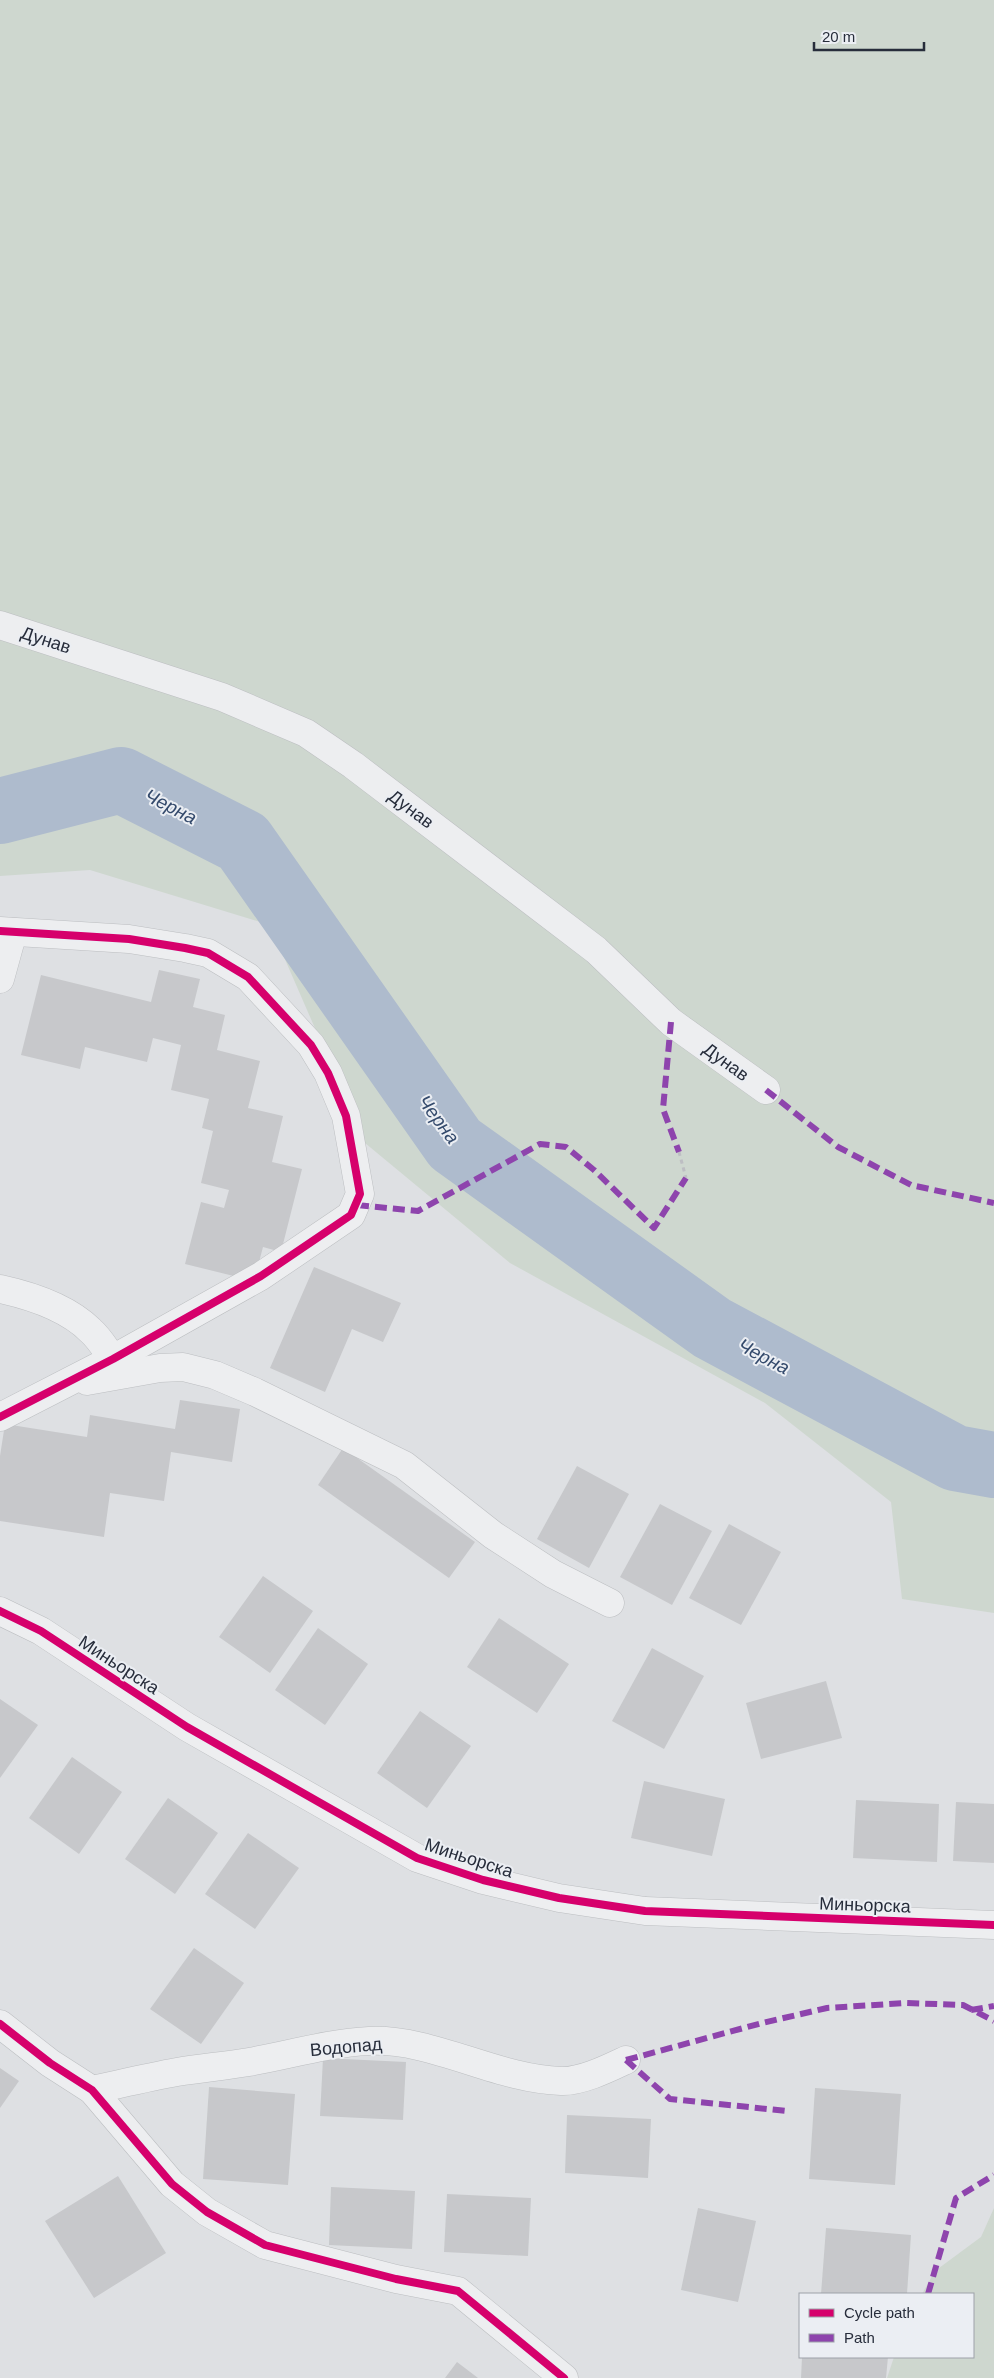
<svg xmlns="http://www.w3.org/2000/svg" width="994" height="2378" viewBox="0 0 994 2378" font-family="Helvetica,sans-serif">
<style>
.green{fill:#ced7cf}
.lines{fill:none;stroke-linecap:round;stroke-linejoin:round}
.river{stroke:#aebbcd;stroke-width:66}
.building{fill:#c7c8cb}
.minor-casing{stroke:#bcbec1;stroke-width:29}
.path{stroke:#bdbec3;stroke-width:3;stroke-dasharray:4 4;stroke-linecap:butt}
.minor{stroke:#edeef0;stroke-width:28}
.quiet{stroke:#8e44ad;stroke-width:6;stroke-dasharray:12 6;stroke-linecap:butt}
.cycleway-casing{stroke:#ebeef3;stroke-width:11}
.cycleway{stroke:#d6006c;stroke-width:8}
.labels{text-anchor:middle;stroke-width:4;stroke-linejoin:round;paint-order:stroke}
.street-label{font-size:18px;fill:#272d3b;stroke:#ebeef3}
.water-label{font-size:19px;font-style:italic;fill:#344a6c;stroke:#ebeef3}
</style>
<rect width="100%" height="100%" fill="#dee0e3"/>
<g class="green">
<path d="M0 0H994V1613L902 1599 891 1502 765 1403 510 1263 365 1143 270 925 90 870 0 876Z"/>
<path d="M994 2208V2378H887L894 2357H973V2294H922L935 2271 981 2237Z"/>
</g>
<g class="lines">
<path class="river" d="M0 811 121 780 243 842 455 1144 712 1328 955 1458 994 1465"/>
</g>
<g class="building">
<path d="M159 970 200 979 193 1007 225 1015 217 1050 260 1061 248 1108 283 1116 272 1162 302 1169 281 1252 263 1247 254 1281 185 1264 201 1202 224 1208 229 1190 201 1183 213 1131 202 1128 209 1099 171 1090 181 1045 153 1038 147 1062 85 1047 80 1069 21 1055 41 975 151 1002Z"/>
<path d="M314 1267 401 1303 383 1342 352 1329 325 1392 270 1368Z"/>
<path d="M180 1400 240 1409 232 1462 171 1452 164 1501 110 1493 104 1537 0 1521V1456L5 1424 87 1437 90 1415 175 1429Z"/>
<path d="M343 1448 475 1542 449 1578 318 1485Z"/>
<path d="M577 1466 629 1494 589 1568 537 1539Z"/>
<path d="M660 1504 712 1531 672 1605 620 1577Z"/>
<path d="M729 1524 781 1552 741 1625 689 1598Z"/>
<path d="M263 1576 313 1611 270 1673 219 1637Z"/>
<path d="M499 1618 569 1664 537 1713 467 1667Z"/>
<path d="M318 1628 368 1664 325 1725 275 1690Z"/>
<path d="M652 1648 704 1676 664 1749 612 1721Z"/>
<path d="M826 1681 842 1738 761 1759 746 1703Z"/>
<path d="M0 1699 38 1725 0 1778Z"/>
<path d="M420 1711 471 1746 427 1808 377 1773Z"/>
<path d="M72 1757 122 1792 79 1854 29 1818Z"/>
<path d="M644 1781 725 1799 712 1856 631 1838Z"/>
<path d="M168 1798 218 1833 175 1894 125 1859Z"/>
<path d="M856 1800 939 1804 937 1862 853 1858Z"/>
<path d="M956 1802 994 1804V1863L953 1861Z"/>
<path d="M248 1833 299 1868 255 1929 205 1894Z"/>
<path d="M194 1948 244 1983 201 2044 150 2009Z"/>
<path d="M323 2058 406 2062 403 2120 320 2116Z"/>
<path d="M0 2068 19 2081 0 2108Z"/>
<path d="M209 2087 295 2094 288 2185 203 2179Z"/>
<path d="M815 2088 901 2094 895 2185 809 2179Z"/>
<path d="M567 2115 651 2119 648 2178 565 2173Z"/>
<path d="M118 2176 166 2253 94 2298 45 2221Z"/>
<path d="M331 2187 415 2191 412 2249 329 2245Z"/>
<path d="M447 2194 531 2198 528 2256 444 2252Z"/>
<path d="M698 2208 756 2221 738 2302 681 2290Z"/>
<path d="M826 2228 911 2235 907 2294H821Z"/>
<path d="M802 2357H888L886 2378H801Z"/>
<path d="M457 2362 478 2378H445Z"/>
</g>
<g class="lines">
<g class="minor-casing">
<g id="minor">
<path d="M0 625 222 697 306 733 353 765 596 950 671 1022 766 1090"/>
<path d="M0 931 129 939 185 948 208 953 248 977 311 1045 328 1073 346 1116 360 1194 351 1215 261 1276 113 1359 0 1417"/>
<path d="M0 979 13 932"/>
<path d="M0 1289C32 1296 68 1308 91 1331 100 1339 106 1350 113 1359"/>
<path d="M87 1381 160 1368 183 1367 215 1375 255 1392 404 1465 493 1535 553 1574 610 1603"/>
<path d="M0 1611 41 1631 187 1727 417 1858 483 1880 559 1898 645 1911 994 1925"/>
<path d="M0 2024 50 2063 92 2090 172 2184 207 2212 265 2245 396 2279 458 2291 564 2378"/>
<path d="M92 2090C120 2084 149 2077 177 2072 201 2068 225 2066 249 2062 289 2055 328 2043 369 2041 433 2038 496 2079 561 2081 581 2082 609 2068 626 2060"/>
</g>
</g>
<path class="path" d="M679 1152 686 1178"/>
<use href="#minor" class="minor"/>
<g class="quiet">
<path d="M671 1022 663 1109 679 1152"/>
<path d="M766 1090 838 1147 911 1185 994 1203"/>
<path d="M357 1205 418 1211 540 1144 566 1147 594 1170 654 1228 686 1178"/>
<path d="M971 2010 994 2006"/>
<path d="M626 2060 762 2023 827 2008 905 2003 963 2005 994 2021"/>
<path d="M626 2060 670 2099 787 2111"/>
<path d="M928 2294 956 2198 994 2175"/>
</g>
<g class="cycleway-casing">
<g id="cycleway">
<path d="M0 931 129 939 185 948 208 953 248 977 311 1045 328 1073 346 1116 360 1194 351 1215 261 1276 113 1359 0 1417"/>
<path d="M0 1611 41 1631 187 1727 417 1858 483 1880 559 1898 645 1911 994 1925"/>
<path d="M0 2024 50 2063 92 2090 172 2184 207 2212 265 2245 396 2279 458 2291 564 2378"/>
</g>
</g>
<use href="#cycleway" class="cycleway"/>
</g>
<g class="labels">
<g class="street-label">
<text transform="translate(46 640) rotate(18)" y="6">Дунав</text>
<text transform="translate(411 809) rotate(37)" y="6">Дунав</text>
<text transform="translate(726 1062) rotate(36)" y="6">Дунав</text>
<text transform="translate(119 1665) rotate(33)" y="6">Миньорска</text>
<text transform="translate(469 1858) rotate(18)" y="6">Миньорска</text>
<text transform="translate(865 1905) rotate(2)" y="6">Миньорска</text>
<text transform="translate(346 2047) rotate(-5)" y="6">Водопад</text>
</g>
<g class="water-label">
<text transform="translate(171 806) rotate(27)" y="7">Черна</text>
<text transform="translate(439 1119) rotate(53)" y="7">Черна</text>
<text transform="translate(764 1356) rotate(28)" y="7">Черна</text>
</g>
</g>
<rect x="799" y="2293" width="175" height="65" fill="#ebeef3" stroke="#9da1a9"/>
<rect x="809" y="2309" width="25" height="8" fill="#d6006c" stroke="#9da1a9"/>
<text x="844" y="2318" font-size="15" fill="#272d3b">Cycle path</text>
<rect x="809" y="2334" width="25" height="8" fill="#8e44ad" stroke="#9da1a9"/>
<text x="844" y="2343" font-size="15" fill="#272d3b">Path</text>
<path d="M814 42v8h110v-8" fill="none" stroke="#272d3b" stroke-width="2.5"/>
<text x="822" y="42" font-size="15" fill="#272d3b" stroke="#ebeef3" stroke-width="4" paint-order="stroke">20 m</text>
</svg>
